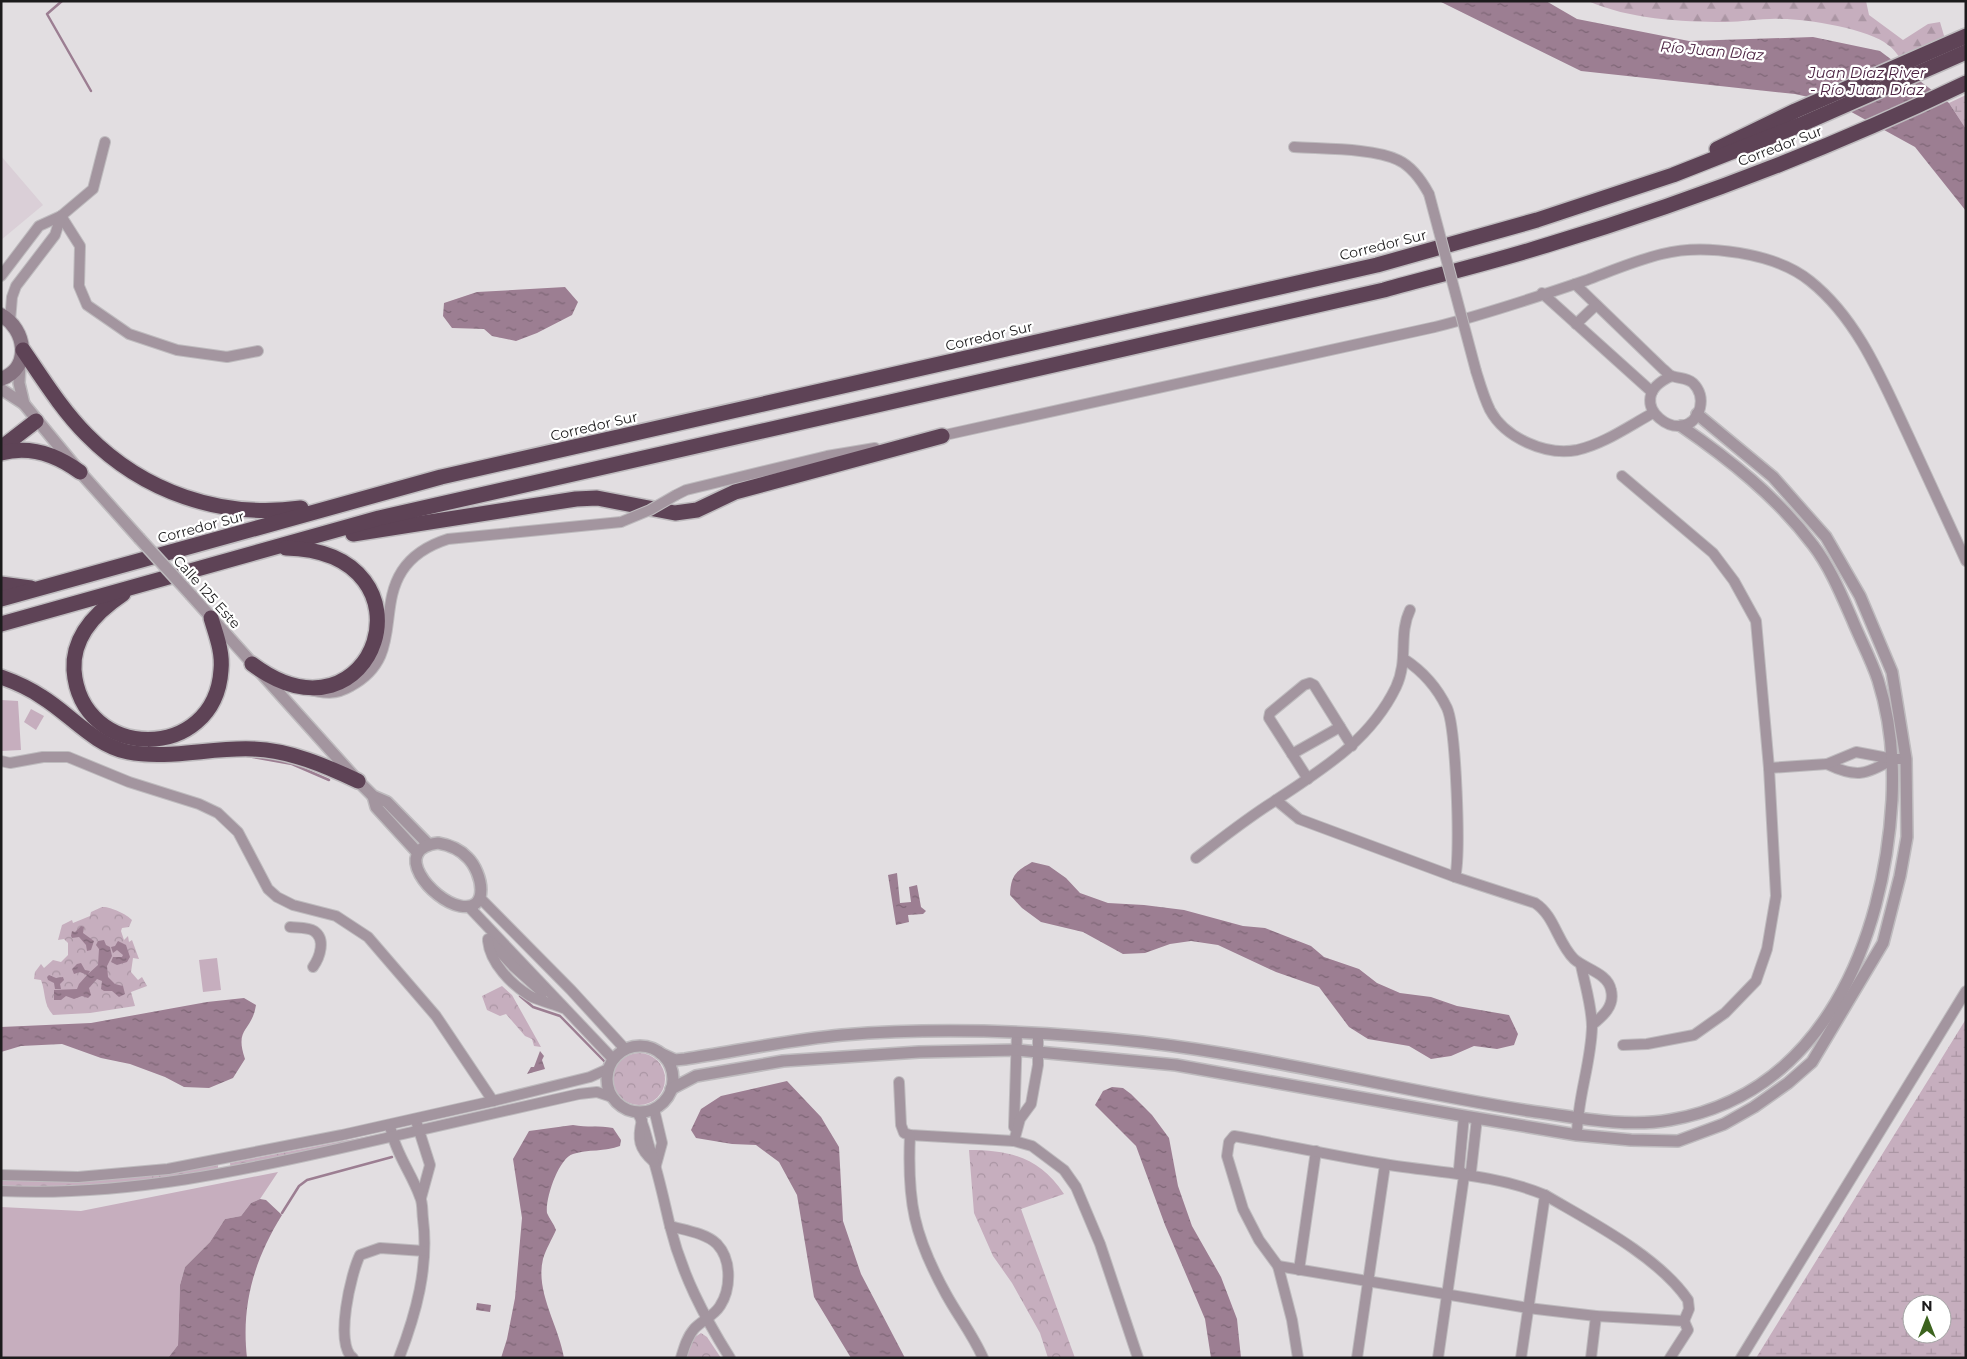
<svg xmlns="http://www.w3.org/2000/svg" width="1967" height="1359" viewBox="0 0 1967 1359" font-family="Montserrat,sans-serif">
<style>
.built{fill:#dacfd7}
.grass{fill:#c6aebe}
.forest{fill:url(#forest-firs)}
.wetland{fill:url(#wetland-marsh);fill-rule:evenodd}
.park{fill:url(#park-crowns)}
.water{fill:url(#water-ripples)}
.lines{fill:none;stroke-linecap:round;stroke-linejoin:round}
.stream{stroke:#9c7e92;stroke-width:2.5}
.minor-casing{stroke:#bebbbe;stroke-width:12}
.tertiary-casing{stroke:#bebbbe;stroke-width:14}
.secondary-casing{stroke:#bebbbe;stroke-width:16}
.motorway-casing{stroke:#bebbbe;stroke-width:18}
.minor{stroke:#a3959f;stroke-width:10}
.tertiary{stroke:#a3959f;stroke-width:11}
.secondary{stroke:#867280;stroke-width:14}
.motorway{stroke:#5e4356;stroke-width:15}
.minor-bridge-casing{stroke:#bebbbe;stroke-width:12;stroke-linecap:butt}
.tertiary-bridge-casing{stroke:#bebbbe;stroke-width:14;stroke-linecap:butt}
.minor-bridge{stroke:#a3959f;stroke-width:10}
.tertiary-bridge{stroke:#a3959f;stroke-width:11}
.labels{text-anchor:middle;stroke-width:4.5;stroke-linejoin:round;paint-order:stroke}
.street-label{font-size:14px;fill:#1c1b1c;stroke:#fff}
.water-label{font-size:15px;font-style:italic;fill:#4d2443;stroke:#fff}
</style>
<defs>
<pattern id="forest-firs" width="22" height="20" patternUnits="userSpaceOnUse" patternTransform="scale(1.25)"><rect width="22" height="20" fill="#c6aebe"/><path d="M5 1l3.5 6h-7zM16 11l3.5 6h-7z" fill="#aa95a3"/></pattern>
<pattern id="wetland-marsh" width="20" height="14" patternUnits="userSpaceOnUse" patternTransform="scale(1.25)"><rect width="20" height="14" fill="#c6aebe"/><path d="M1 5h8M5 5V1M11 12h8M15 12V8" fill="none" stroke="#aa95a3"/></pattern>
<pattern id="park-crowns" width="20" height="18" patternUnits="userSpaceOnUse" patternTransform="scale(1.25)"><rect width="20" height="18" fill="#c6aebe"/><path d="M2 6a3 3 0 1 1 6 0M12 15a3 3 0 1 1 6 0" fill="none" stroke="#aa95a3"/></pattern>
<pattern id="water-ripples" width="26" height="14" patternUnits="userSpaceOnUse" patternTransform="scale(1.25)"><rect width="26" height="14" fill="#9c7e92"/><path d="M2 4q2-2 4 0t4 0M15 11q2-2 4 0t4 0" fill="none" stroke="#7e6676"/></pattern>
</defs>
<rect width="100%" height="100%" fill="#e2dee1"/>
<path class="built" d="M1 156 43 205 1 240Z"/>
<g class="grass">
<path d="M1 700 18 701 21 750 1 751Z"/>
<path d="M31 709 44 716 36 730 24 722Z"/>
<path d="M217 958 221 990 203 992 199 960Z"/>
<path d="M278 1172 260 1199 251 1203 241 1216 225 1219 210 1242 185 1267 180 1285 178 1345 168 1358H1V1207L81 1211Z"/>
</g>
<path class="forest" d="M1588 1H1866L1869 15 1903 40 1928 24 1940 22 1945 39 1901 59C1897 54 1893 48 1888 45 1870 29 1807 19 1782 19 1763 18 1744 22 1725 22 1680 22 1629 19 1588 1Z"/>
<g class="wetland">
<path d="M1966 95V129L1949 103Z"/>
<path d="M1966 1019V1358H1756ZM1912 1304H1942V1334H1912Z"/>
</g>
<g class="park">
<path d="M102 907C109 906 127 914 132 920L129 927 122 928 121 931 124 940 128 936 129 942 132 940 139 959 133 958 131 972 138 980 142 977 147 986 131 992 135 1006 90 1013 53 1015C43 1004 46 993 41 980L34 979 35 972 41 964 44 968 53 960 61 962 68 955V943L64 939 58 940 62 925 72 920 73 923 90 916 91 912Z"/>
<path d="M502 986 512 995 541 1047 534 1046 532 1039 525 1036 506 1014 500 1016 487 1010 482 996Z"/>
<circle cx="639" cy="1079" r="26"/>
<path d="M385 1133 231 1171 230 1163Z"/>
<path d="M969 1150C1011 1150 1040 1158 1064 1194L1021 1209 1075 1358H1048L1040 1333 1012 1283 993 1256 974 1213Z"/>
<path d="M218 1165V1172L106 1186 1 1188V1181L98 1180Z"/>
<path d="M701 1333 707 1337 721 1358H685L692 1339Z"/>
</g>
<g class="water">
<path d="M1439 1H1546L1577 19 1689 41 1813 37 1880 51 1949 103 1966 129V211L1915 147 1835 103 1795 94 1581 71Z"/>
<path d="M565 287 578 302 572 315 537 333 516 341 492 336 484 329 452 328 443 316 444 303 477 292Z"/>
<path d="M1032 862 1049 866 1066 878 1080 893 1108 903 1144 905 1184 910 1243 926 1265 928 1311 946 1324 957 1359 969 1377 983 1400 993 1431 997 1457 1006 1509 1015 1518 1034 1514 1045 1497 1049 1474 1046 1451 1056 1431 1059 1409 1046 1368 1039 1349 1027 1319 987 1276 972 1218 945 1191 941 1170 944 1145 953 1123 954 1083 932 1041 922 1022 908 1010 895C1011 875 1015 872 1032 862Z"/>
<path d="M897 873 900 903 911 902 909 887 917 885 921 907 926 911 923 914 908 915 909 922 896 925 888 875Z"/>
<path d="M81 926 84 927 83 933 94 941 91 950 87 951 86 945 79 937 72 938 71 936 72 931 75 932Z"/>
<path d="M104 940 106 945 110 947 112 956 107 966 108 977 115 984 123 986 125 994 119 997 112 991H104L101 989 102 981 97 979 89 988 91 995 88 998 82 996 74 999 66 996 61 1000H54V990L77 989 79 984 87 975 80 972 74 974 72 969 77 964 81 963 85 970 90 971 88 974 98 965 99 949 96 945 98 941Z"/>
<path d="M118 941 126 945 130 957 127 962 117 965 111 962 113 957H122L123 955 117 950 113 953 111 947 115 946Z"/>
<path d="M49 975 56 978 63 977 64 980 60 984 61 989H55L54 983 48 980 47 977Z"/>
<path d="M244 998 256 1005C252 1032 234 1027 245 1059L233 1078 209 1088 184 1087 165 1077 130 1064 101 1058 62 1044 21 1046 1 1052V1027L91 1023 207 1002Z"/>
<path d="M540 1051 544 1056 542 1060 545 1069 527 1074 531 1067H534Z"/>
<path d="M787 1081 821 1117 839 1147 843 1221 861 1274 905 1358H851L814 1297 797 1195 779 1162 756 1145 732 1144 696 1138 691 1130 701 1109 721 1096Z"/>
<path d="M1112 1087 1123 1088 1131 1094 1152 1115 1169 1138 1178 1186 1192 1226 1221 1277 1237 1319 1241 1358H1211L1205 1319 1165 1225 1136 1146 1095 1105 1103 1091Z"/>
<path d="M573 1125C587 1128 599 1125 613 1128L621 1140 620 1146C605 1152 588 1149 573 1154 559 1158 545 1198 547 1213 549 1218 554 1224 556 1230 552 1239 546 1249 543 1259 535 1292 559 1326 564 1358H501L507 1339 515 1298 522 1218 513 1159 529 1131Z"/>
<path d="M260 1199 266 1200 282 1215C254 1260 241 1305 247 1358H168L178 1345 180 1285 185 1267 210 1242 225 1219 241 1216 251 1203Z"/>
<path d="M477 1303 491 1305 490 1312 476 1310Z"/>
</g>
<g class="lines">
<g class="stream">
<path d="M62 1 47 14 91 91"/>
<path d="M247 756 292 764 329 780"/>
<path d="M520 996 533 1007 560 1016 605 1062"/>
<path d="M282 1213 299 1186 307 1180 392 1157"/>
</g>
<g class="minor-casing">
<g id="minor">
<path d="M1294 147C1322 149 1374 148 1398 160 1413 167 1422 181 1429 194"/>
<path d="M61 216 80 246 79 286 87 305 129 334 177 350 227 357 258 351"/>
<path d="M1 276 39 226 61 216 93 189 105 142"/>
<path d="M1575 284 1663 369C1666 371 1669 375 1672 376 1680 379 1686 377 1693 383 1700 390 1702 399 1700 408 1686 454 1615 400 1672 376"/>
<path d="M1542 293 1652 392"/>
<path d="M10 321 12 297 16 286 55 235 61 216"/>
<path d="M1576 324 1596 305"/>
<path d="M1476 371C1480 384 1484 398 1490 410 1505 438 1546 456 1577 450 1604 444 1629 426 1653 413"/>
<path d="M936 437 1435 327C1486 314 1537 297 1587 280 1611 271 1637 260 1662 254 1704 243 1776 253 1810 281 1859 320 1883 382 1909 437 1928 478 1947 519 1966 561"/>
<path d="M1622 476 1713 553 1734 581 1756 621 1769 768 1776 896 1767 949 1756 981 1725 1013 1694 1035 1647 1044 1623 1045"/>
<path d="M676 495 686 490 827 456 875 448"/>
<path d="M1404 659C1424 672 1437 687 1447 708 1456 728 1461 855 1455 877"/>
<path d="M307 689C324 694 336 695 351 686 403 658 377 610 402 571 413 554 429 545 448 539L621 522"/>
<path d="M1292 754 1340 727"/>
<path d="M1 761 10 763 43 757H68L129 782 199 804 218 813 238 832 268 889 277 897 293 905 336 916 368 937 436 1016 493 1101"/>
<path d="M1827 764C1856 778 1866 775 1893 759"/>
<path d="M1769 768 1827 764 1856 752 1893 759H1906"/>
<path d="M1308 779 1269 718 1270 713 1304 685 1310 683 1314 685 1352 746"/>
<path d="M1276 800 1299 819 1455 877 1535 903C1555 916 1557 942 1574 959 1585 969 1608 973 1611 990 1615 1006 1603 1016 1592 1025"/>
<path d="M1196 858C1221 839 1246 819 1273 802 1321 770 1370 741 1396 687 1409 659 1398 635 1410 610"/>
<path d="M481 899 571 990 625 1049"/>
<path d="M469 907 613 1059"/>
<path d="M290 927C296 928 308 927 314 931 326 939 320 957 313 967"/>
<path d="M488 939 514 967 543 993"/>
<path d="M488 941C490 963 512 985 530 996 540 1001 553 1004 563 1008"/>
<path d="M899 1082 901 1125 904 1133 910 1135 1014 1141 1032 1146 1064 1170 1076 1187 1100 1244 1138 1358"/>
<path d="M654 1109 662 1143 656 1165"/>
<path d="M637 1112C645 1124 646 1138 651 1152 659 1176 664 1201 670 1226 682 1274 703 1315 730 1358"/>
<path d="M642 1120C637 1139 639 1149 654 1162"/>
<path d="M417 1124 430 1165 421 1198"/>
<path d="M1014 1127 1017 1032"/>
<path d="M391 1130C396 1154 412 1174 420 1197 423 1203 422 1212 423 1219 429 1267 416 1314 399 1358"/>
<path d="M910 1135C907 1202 914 1236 946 1294 958 1316 973 1335 983 1358"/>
<path d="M1577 1135C1577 1099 1591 1064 1592 1027 1592 1007 1585 985 1581 965"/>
<path d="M1014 1141 1020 1119 1031 1104 1038 1065V1033"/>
<path d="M1 1175 78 1177 168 1169 342 1135 493 1101 590 1077 608 1069"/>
<path d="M1464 1176 1471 1171 1477 1118"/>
<path d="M1 1191C126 1197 247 1170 368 1142 439 1126 509 1110 579 1094L597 1092 612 1097"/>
<path d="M1545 1195C1591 1222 1658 1256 1688 1300L1689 1309 1684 1321"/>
<path d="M670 1226C684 1230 706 1233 717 1244 732 1260 731 1289 720 1306 714 1316 701 1321 694 1329 687 1337 684 1348 681 1358"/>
<path d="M1278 1266 1528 1308 1596 1316 1684 1321 1688 1330 1670 1358"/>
<path d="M1299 1270 1316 1151"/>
<path d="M353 1358C334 1345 351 1273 360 1255L380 1248 424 1251"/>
<path d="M1298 1358 1292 1320 1278 1266 1259 1240 1243 1209 1227 1156 1229 1142 1234 1136C1284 1145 1334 1156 1384 1164 1437 1173 1495 1174 1545 1195L1521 1358"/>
<path d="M1357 1358 1385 1165"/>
<path d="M1438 1358 1464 1176 1459 1169 1464 1116"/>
<path d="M1591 1358 1596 1316"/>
<path d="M1741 1358 1966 991"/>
</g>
</g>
<g class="tertiary-casing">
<g id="tertiary">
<path d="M20 362 19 383 24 404"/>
<path d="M1 389 24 404 80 472 139 538"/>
<path d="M191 595 358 781 373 796 387 802 428 844"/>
<path d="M373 796 376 807 418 853"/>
<path d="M438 843C450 845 460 849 468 858 482 872 491 912 460 906 431 900 390 849 438 843Z"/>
<circle cx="640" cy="1079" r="33"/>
<path d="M660 1053 675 1060 685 1059C737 1051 789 1040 842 1035 942 1027 1043 1031 1142 1042 1273 1057 1400 1091 1530 1111 1575 1117 1625 1128 1670 1120 1824 1093 1884 940 1892 800 1894 760 1890 718 1878 680 1871 659 1860 639 1852 619 1841 594 1830 567 1813 545 1777 497 1729 459 1681 426"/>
<path d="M671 1089 696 1076 783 1061 919 1052 1017 1050 1176 1065 1464 1116 1577 1135 1631 1140 1678 1141 1724 1124 1754 1107 1788 1083 1812 1062 1883 943 1900 876 1907 837 1906 759 1892 672 1860 596 1826 537 1773 477 1697 414"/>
</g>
</g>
<g class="secondary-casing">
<path id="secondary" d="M1 315C26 329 32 368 1 379"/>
</g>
<g class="motorway-casing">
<g id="motorway">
<path d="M1717 149 1795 111 1966 36"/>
<path d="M23 350C43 379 62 410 87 435 143 492 221 519 301 508"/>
<path d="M1 448 36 421"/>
<path d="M1 453C30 445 57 455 80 472"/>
<path d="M353 534 576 499 597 498 675 513 697 510 735 492 942 436"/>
<path d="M1 584 31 588"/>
<path d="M123 594C96 612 72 636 74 670 81 762 215 763 221 670 223 652 216 635 211 618"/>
<path d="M1 599 441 477 1377 265 1537 220 1673 175 1800 125 1966 52"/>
<path d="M1 624 379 518 1384 290C1438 275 1493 262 1547 245 1690 202 1831 148 1966 83"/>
<path d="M252 664C375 756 443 552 286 548"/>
<path d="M1 677C15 682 29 688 42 697 70 714 94 745 128 752 168 760 212 747 253 749 289 750 326 766 358 781"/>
</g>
</g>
<use href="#minor" class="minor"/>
<use href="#tertiary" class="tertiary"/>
<use href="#secondary" class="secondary"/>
<use href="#motorway" class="motorway"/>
<g class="minor-bridge-casing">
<g id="minor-bridge">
<path d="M1429 194 1476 371"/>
<path d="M621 522 650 510 676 495"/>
</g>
</g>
<g class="tertiary-bridge-casing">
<path id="tertiary-bridge" d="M139 538 191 595"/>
</g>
<use href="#minor-bridge" class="minor-bridge"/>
<use href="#tertiary-bridge" class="tertiary-bridge"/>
</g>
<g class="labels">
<g class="street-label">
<text transform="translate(1780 146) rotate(-21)" y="5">Corredor Sur</text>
<text transform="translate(1383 245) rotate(-14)" y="5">Corredor Sur</text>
<text transform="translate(989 336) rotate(-13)" y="5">Corredor Sur</text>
<text transform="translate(594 426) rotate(-13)" y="5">Corredor Sur</text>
<text transform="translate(201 527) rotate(-15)" y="5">Corredor Sur</text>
<text transform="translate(207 592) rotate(48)" y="5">Calle 125 Este</text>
</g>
<g class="water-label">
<text transform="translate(1712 51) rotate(5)" y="5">Río Juan Díaz</text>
<text x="1867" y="78">Juan Díaz River<tspan x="1867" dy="17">- Río Juan Díaz</tspan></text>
</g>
</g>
<rect width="1967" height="1359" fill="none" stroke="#1c1b1c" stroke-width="5"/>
<g transform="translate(1927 1319)"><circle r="24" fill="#ffffff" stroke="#a4a4a4"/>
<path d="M0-4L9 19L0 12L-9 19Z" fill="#3c631e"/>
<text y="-8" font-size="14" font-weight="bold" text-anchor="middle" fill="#1c1b1c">N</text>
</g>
</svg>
